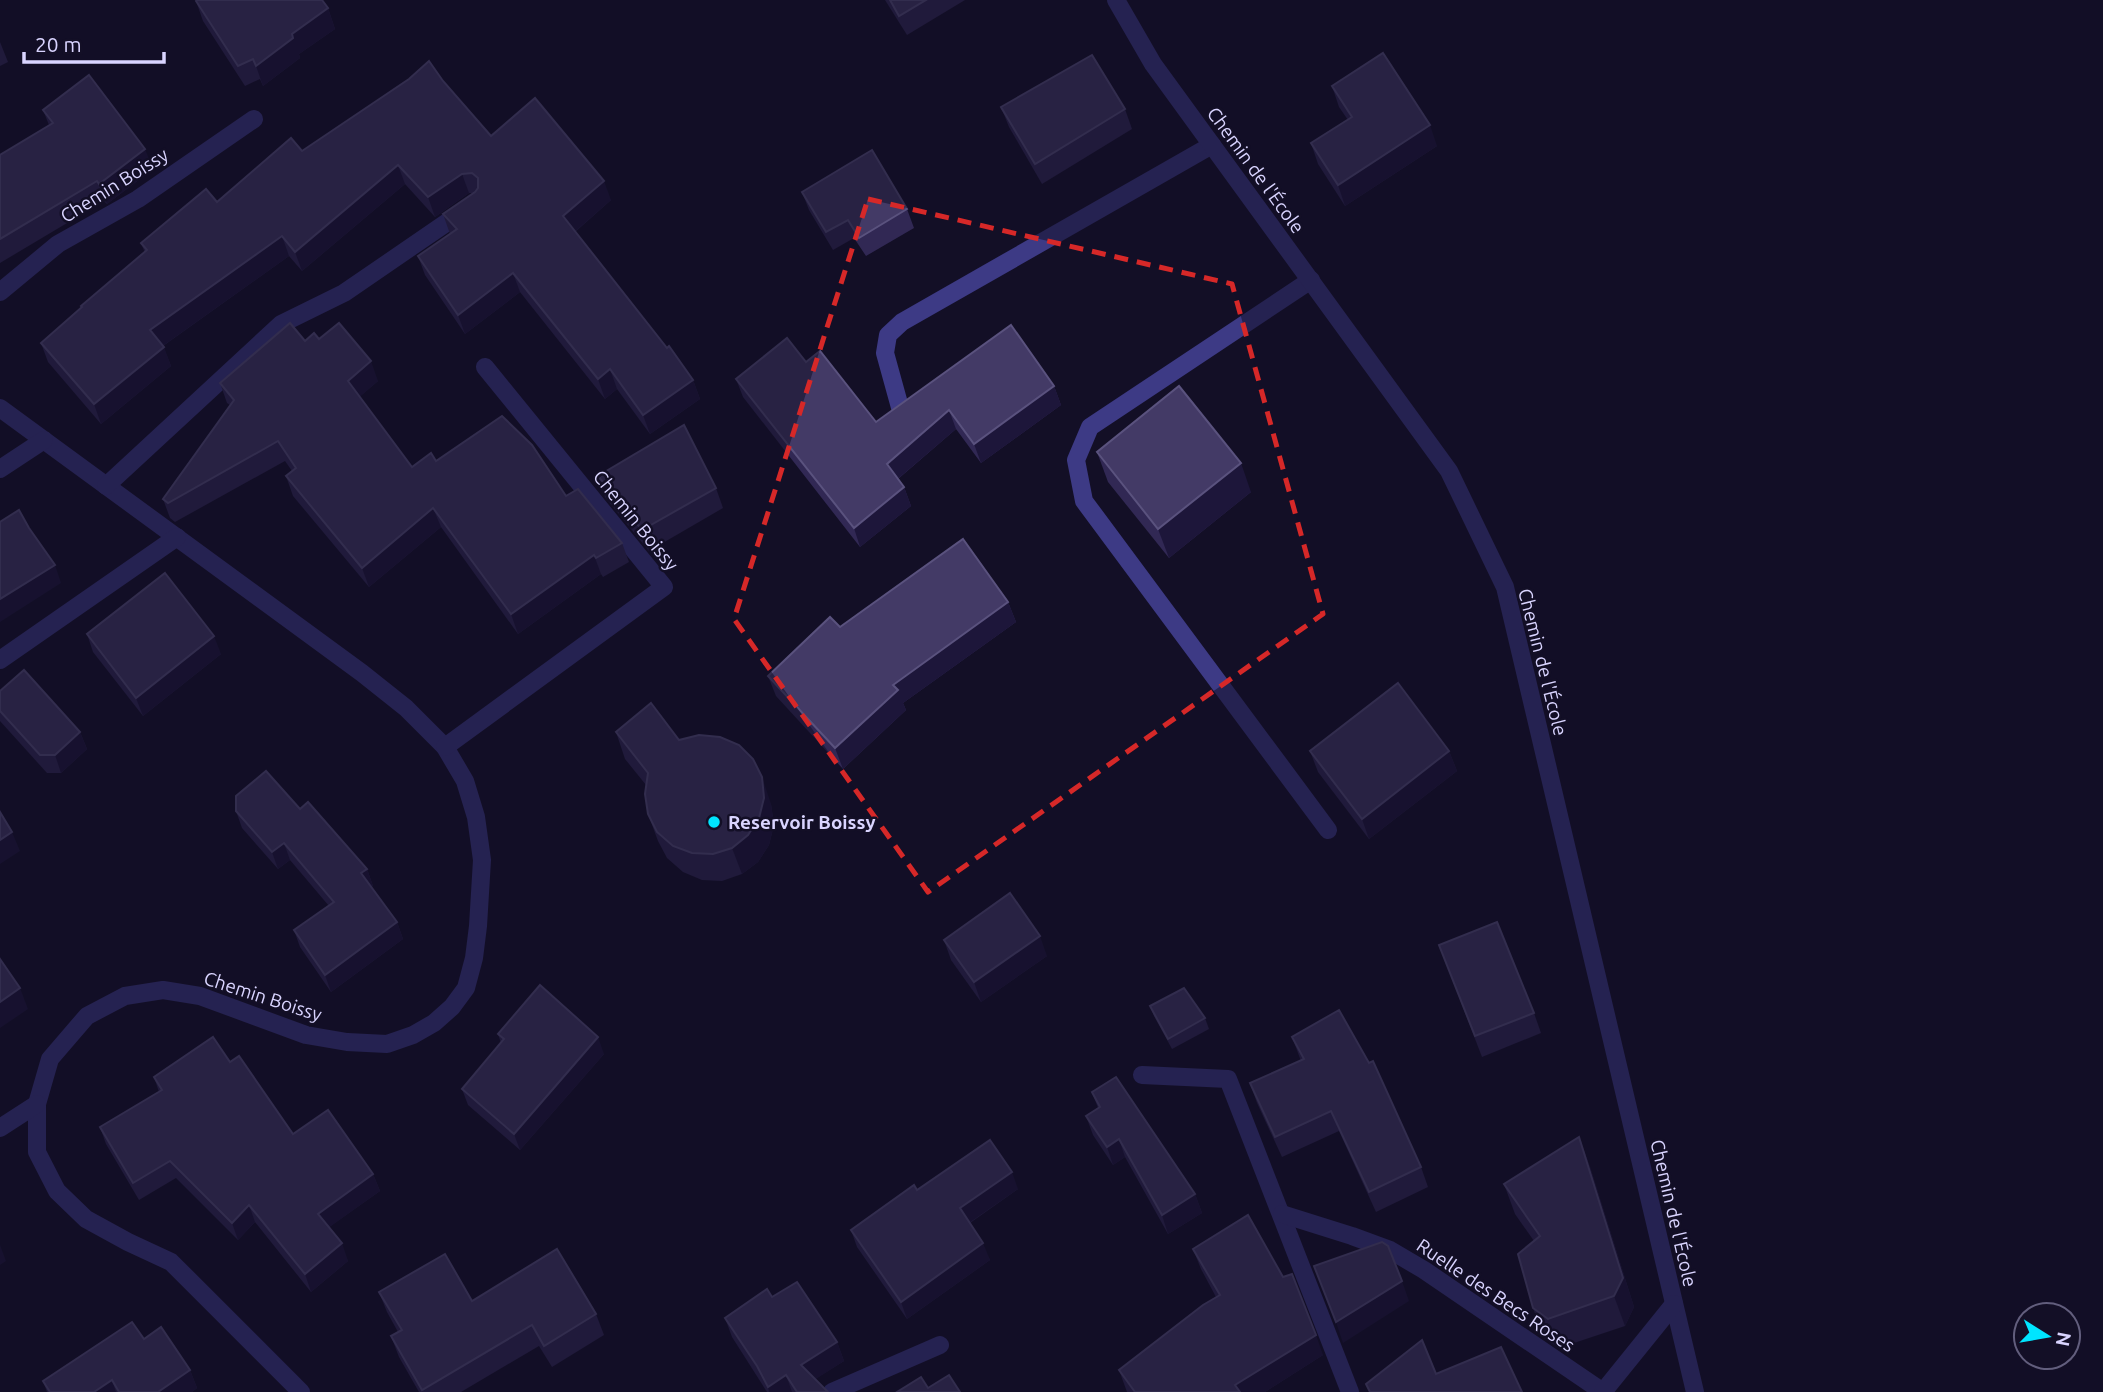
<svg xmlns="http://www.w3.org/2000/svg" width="2103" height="1392" viewBox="0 0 2103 1392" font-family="Ubuntu,sans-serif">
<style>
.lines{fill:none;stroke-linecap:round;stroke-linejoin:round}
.service{stroke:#3d3a85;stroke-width:18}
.minor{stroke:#3d3a85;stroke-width:18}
.wall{fill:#312854}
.shaded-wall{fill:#1d163a}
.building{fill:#433a66;stroke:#5a527e;stroke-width:2}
.marked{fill:none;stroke:#d62828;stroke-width:5;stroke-dasharray:14 9;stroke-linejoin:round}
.poi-dot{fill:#00e5ff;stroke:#130f26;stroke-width:2.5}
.labels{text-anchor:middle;stroke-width:5;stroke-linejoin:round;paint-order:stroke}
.street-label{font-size:19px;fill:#d9d4ff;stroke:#130f26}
.poi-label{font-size:19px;font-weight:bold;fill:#d9d4ff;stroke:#130f26;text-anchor:start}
</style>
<rect width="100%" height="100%" fill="#130f26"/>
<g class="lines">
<g class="service">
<path d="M1311 280 1090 427 1076 460 1084 501 1328 830"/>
<path d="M901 411 885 353 888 335 902 322 1212 145"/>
</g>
<g class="minor">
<path d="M1116 0 1153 64 1449 471 1505 587 1695 1392"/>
<path d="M0 292 58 244 138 199 254 119"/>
<path d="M0 408 362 673 406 708 445 747 465 781 476 817 482 860 478 926 474 958 466 988 452 1007 434 1023 413 1035 387 1044 347 1042 306 1035 200 996 163 990 125 996 87 1016 50 1059 37 1104V1152L57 1191 86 1219 128 1242 171 1262 301 1392"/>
<path d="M0 469 44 440"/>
<path d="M106 486 281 324 344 293 465 210"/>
<path d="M0 660 177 537"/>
<path d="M445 747 664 587 485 367"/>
<path d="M1142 1075 1228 1079 1350 1392"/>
<path d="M0 1128 37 1104"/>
<path d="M1282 1214 1352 1236 1390 1250 1424 1270 1603 1392"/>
<path d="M832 1392 940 1345"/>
<path d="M1603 1392 1674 1304"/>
</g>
</g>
<g class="wall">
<path d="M885 0H965L907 35Z"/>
<path d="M196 1 328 8 335 29 299 54 300 58 263 86 260 79 245 86 203 21Z"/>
<path d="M0 42 8 62 0 66Z"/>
<path d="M443 81 491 136 611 200 575 232 693 380 700 399 650 434 617 389 605 399 520 292 465 334 425 275 418 256 450 234 443 214 474 193H469L435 217 405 184 302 271 289 256 163 346 171 366 101 424 48 362 41 343 81 308V306L145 253 141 243 217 202 302 151Z"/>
<path d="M1332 86 1437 146 1345 206 1318 164 1311 143 1348 120 1339 107Z"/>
<path d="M1001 107 1125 109 1132 129 1042 184 1009 127Z"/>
<path d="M43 110 153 169 107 204 104 201 0 263V155L49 125Z"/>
<path d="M802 192 907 209 914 228 866 256 854 238 833 250 809 210Z"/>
<path d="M319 339 378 381 359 397 412 467 436 461 566 496 622 543 629 562 603 577 601 574 518 634 441 527 369 587 293 496 286 476 292 471 285 461 175 522 170 518 163 499 230 405 227 403 220 383 305 341Z"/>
<path d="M806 362 876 422 1054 386 1061 405 981 463 956 429 898 479 904 487 911 506 860 547 743 397 736 379Z"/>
<path d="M1097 452 1251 492 1169 558 1108 482Z"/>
<path d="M598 476 716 488 723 508 649 551 605 497Z"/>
<path d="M1008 602 1016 622 903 703 906 710 843 769 776 696 768 676 840 627Z"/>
<path d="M87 634 221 654 143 716 93 652Z"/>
<path d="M0 691 80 732 87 749 61 773H47L0 721Z"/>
<path d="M616 732 679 740 771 804 774 825 769 845 758 862 742 874 722 881 702 880 683 872 667 858 658 841 648 814 646 785 625 759Z"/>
<path d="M1310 751H1449L1457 771 1369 839 1318 772Z"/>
<path d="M300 809 367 869 373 886 371 887 397 922 403 939 331 992 300 947 294 930 329 906 290 860 278 869 242 828 236 811Z"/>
<path d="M944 940 1047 956 981 1002 951 960Z"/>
<path d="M1447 966 1534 1013 1541 1033 1482 1057Z"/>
<path d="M1150 1006 1205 1018 1209 1029 1172 1049 1154 1016Z"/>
<path d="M498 1034 604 1054 520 1150 468 1105 462 1089 501 1043Z"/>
<path d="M1292 1037 1421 1167 1428 1187 1376 1212 1339 1131 1282 1157 1257 1103 1250 1083 1301 1061Z"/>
<path d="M230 1062 293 1134 373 1174 380 1191 329 1227 348 1261 311 1292 255 1222 238 1240 176 1178 139 1200 106 1144 100 1127 159 1092 154 1077Z"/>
<path d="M1092 1092 1195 1194 1202 1213 1168 1234 1125 1157 1113 1165 1093 1135 1086 1116 1098 1108Z"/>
<path d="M1579 1137 1590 1167 1634 1307 1625 1326 1559 1348 1544 1338 1533 1308 1534 1241 1515 1214 1504 1184Z"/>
<path d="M1018 1189 970 1223 990 1260 907 1319 857 1247 851 1230 917 1190Z"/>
<path d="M1193 1249 1323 1355 1265 1392H1127L1119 1370 1216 1297 1201 1269Z"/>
<path d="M379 1292 596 1314 604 1335 552 1367 539 1346 461 1392H419L399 1357 391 1336 398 1332 387 1312Z"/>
<path d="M772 1297 837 1342 844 1361 815 1379 828 1392H767L732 1337 725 1318Z"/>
<path d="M144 1339 190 1370 197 1388 192 1392H47L43 1381Z"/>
</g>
<g class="shaded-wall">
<path d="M328 8 335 29 299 54 300 58 263 86 256 66 292 34Z"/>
<path d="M1430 125 1437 146 1345 206 1338 185Z"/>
<path d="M145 149 153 169 107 204 99 184Z"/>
<path d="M398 165 405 184 302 271 295 252Z"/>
<path d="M462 174 469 193 435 217 428 197Z"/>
<path d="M604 181 611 200 570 236 563 216Z"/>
<path d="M282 236 289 256 157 350 150 330Z"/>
<path d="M513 273 520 292 465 334 458 315Z"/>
<path d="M164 347 171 366 101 424 94 404Z"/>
<path d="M371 361 378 381 355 401 348 381Z"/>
<path d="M610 369 617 389 605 399 598 379Z"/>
<path d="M693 380 700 399 650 434 643 415Z"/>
<path d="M1054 386 1061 405 981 463 974 444Z"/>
<path d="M949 410 956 429 893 483 887 464Z"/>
<path d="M1241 463 1251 492 1169 558 1158 529Z"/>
<path d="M904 487 911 506 860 547 854 528Z"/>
<path d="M433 508 441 527 369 587 362 568Z"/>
<path d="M594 555 601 574 518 634 511 614Z"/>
<path d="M55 565 61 583 0 622V599Z"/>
<path d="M1008 602 1016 622 903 703 906 710 843 769 835 748 893 685Z"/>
<path d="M214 636 221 654 143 716 136 698Z"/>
<path d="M80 732 87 749 61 773 55 755Z"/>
<path d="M1449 751 1457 771 1369 839 1362 819Z"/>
<path d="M762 777 771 804 774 825 769 845 758 862 742 874 732 848Z"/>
<path d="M12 832 20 851 0 864V840Z"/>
<path d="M284 843 290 860 278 869 272 852Z"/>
<path d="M367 869 373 886 367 889 361 873Z"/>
<path d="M397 922 403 939 331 992 325 975Z"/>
<path d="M1040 936 1047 956 981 1002 974 982Z"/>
<path d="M20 988 28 1009 0 1028V1002Z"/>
<path d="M598 1037 604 1054 520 1150 514 1134Z"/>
<path d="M1579 1137 1590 1167 1634 1307 1625 1326 1614 1296Z"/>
<path d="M1119 1139 1125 1157 1113 1165 1107 1147Z"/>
<path d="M1012 1172 1018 1189 966 1225 960 1208Z"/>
<path d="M373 1174 380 1191 324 1231 318 1214Z"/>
<path d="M1195 1194 1202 1213 1168 1234 1162 1215Z"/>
<path d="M249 1205 255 1222 238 1240 232 1223Z"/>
<path d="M342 1243 348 1261 311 1292 305 1274Z"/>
<path d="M983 1243 990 1260 907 1319 901 1302Z"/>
<path d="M0 1245 6 1261 0 1265Z"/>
<path d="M1402 1281 1409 1301 1343 1343 1336 1322Z"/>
<path d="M1316 1335 1323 1355 1265 1392H1238L1235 1385Z"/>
<path d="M837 1342 844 1361 808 1384 801 1365Z"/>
<path d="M190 1370 197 1388 192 1392H158Z"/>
<path d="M786 1375 792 1392H769L768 1387Z"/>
<path d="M112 1380 116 1392H94Z"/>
</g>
<g class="building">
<path d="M197 0H322L328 8 292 34 293 38 256 66 253 59 238 66 196 1Z"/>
<path d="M890 0H926L899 16Z"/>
<path d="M1383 53 1430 125 1338 185 1311 143 1352 117 1332 86Z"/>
<path d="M1092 55 1125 109 1035 164 1001 107Z"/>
<path d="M429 61 443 81 491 136 535 98 604 181 563 216 667 348 669 346 693 380 643 415 610 369 598 379 513 273 458 315 418 256 457 229 443 214 475 192 478 188V178L472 173 462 174 428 197 398 165 295 252 282 236 150 330 164 347 94 404 41 343 82 307 81 306 147 250 141 243 206 189 217 202 291 138 302 151 409 79Z"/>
<path d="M89 75 145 149 99 184 97 181 0 239V155L53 123 43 110Z"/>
<path d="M872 150 907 209 859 238 848 220 826 232 802 192Z"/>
<path d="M290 323 305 341 314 333 319 339 339 323 371 361 348 381 412 467 431 453 436 461 502 416 532 445 566 496 578 489 622 543 596 558 594 555 511 614 433 508 362 568 286 476 296 468 278 441 168 503 163 499 234 400 220 383Z"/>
<path d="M1011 325 1054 386 974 444 949 410 887 464 904 487 854 528 736 379 787 338 806 362 820 351 876 422Z"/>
<path d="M1179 386 1241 463 1158 529 1097 452Z"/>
<path d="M684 425 716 488 642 530 598 476Z"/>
<path d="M19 510 29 528 55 565 0 599V522Z"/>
<path d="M963 539 1008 602 893 685 898 690 835 748 768 676 830 617 840 627Z"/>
<path d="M165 573 214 636 136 698 87 634Z"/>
<path d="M24 670 80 732 55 755H40L0 711V691Z"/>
<path d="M1398 683 1449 751 1362 819 1310 751Z"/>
<path d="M651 703 679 740 699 735 720 737 739 745 753 759 762 777 764 798 759 818 748 835 732 848 713 854 692 853 673 846 657 832 648 814 645 794 648 773 616 732Z"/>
<path d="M266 771 300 809 308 802 367 869 361 873 397 922 325 975 294 930 334 902 284 843 272 852 236 811V796Z"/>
<path d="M0 812 12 832 0 840Z"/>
<path d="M1010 893 1040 936 974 982 944 940Z"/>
<path d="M1497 922 1534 1013 1475 1036 1439 945Z"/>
<path d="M0 959 20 988 0 1002Z"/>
<path d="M540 985 598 1037 514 1134 462 1089 504 1039 498 1034Z"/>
<path d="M1184 988 1205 1018 1168 1039 1150 1006Z"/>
<path d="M1339 1010 1369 1063 1373 1061 1421 1167 1369 1192 1331 1111 1275 1137 1250 1083 1304 1059 1292 1037Z"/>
<path d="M213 1037 230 1062 239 1056 293 1134 328 1110 373 1174 318 1214 342 1243 305 1274 249 1205 232 1223 170 1161 133 1183 100 1127 162 1090 154 1077Z"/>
<path d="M1116 1077 1195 1194 1162 1215 1119 1139 1107 1147 1086 1116 1100 1107 1092 1092Z"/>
<path d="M1579 1137 1623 1278 1614 1296 1548 1319 1533 1308 1518 1254 1540 1236 1504 1184Z"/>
<path d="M990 1140 1012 1172 960 1208 983 1243 901 1302 851 1230 914 1185 917 1190Z"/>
<path d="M1248 1215 1283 1277 1292 1274 1316 1335 1235 1385 1240 1392H1135L1119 1370 1203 1305 1220 1295 1193 1249Z"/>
<path d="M1382 1242 1388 1246 1402 1281 1336 1322 1314 1266Z"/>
<path d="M557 1249 596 1314 544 1346 532 1325 422 1390 391 1336 402 1330 379 1292 445 1254 472 1301Z"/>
<path d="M797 1282 837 1342 801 1365 828 1392H797L786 1375 768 1387 757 1366 725 1318 767 1289 772 1297Z"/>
<path d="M132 1322 144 1339 161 1327 190 1370 158 1392H119L112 1380 94 1392H50L43 1381Z"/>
<path d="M1422 1340 1436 1374 1501 1347 1522 1392H1370L1366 1384Z"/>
<path d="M949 1375 960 1392H897L921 1377 928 1388Z"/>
</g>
<path d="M0 0H2103V1392H0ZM868 199 1232 284 1323 614 928 892 734 619Z" fill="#130f26" fill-opacity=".55" fill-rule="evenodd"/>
<path class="marked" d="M868 199 1232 284 1323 614 928 892 734 619Z"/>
<circle class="poi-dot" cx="714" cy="822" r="7"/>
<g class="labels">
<g class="street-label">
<text transform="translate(1256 170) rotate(54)" y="7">Chemin de l'École</text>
<text transform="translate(114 185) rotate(-32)" y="7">Chemin Boissy</text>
<text transform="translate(636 520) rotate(51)" y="7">Chemin Boissy</text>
<text transform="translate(1543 662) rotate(76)" y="7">Chemin de l'École</text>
<text transform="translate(263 996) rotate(18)" y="7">Chemin Boissy</text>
<text transform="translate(1674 1213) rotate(77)" y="7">Chemin de l'École</text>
<text transform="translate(1496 1295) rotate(34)" y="7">Ruelle des Becs Roses</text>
</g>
<g class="poi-label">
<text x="728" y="829">Reservoir Boissy</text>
</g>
</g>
<g transform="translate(2047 1336) rotate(101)"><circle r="33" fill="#130f26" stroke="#625e7d" stroke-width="2"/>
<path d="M0-5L12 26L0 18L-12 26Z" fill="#00e5ff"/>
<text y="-10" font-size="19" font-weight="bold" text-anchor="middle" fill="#d9d4ff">N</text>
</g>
<path d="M24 52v10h140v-10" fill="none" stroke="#d9d4ff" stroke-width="3.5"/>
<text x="35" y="52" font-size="21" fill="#d9d4ff" stroke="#130f26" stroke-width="5" paint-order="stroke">20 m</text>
</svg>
